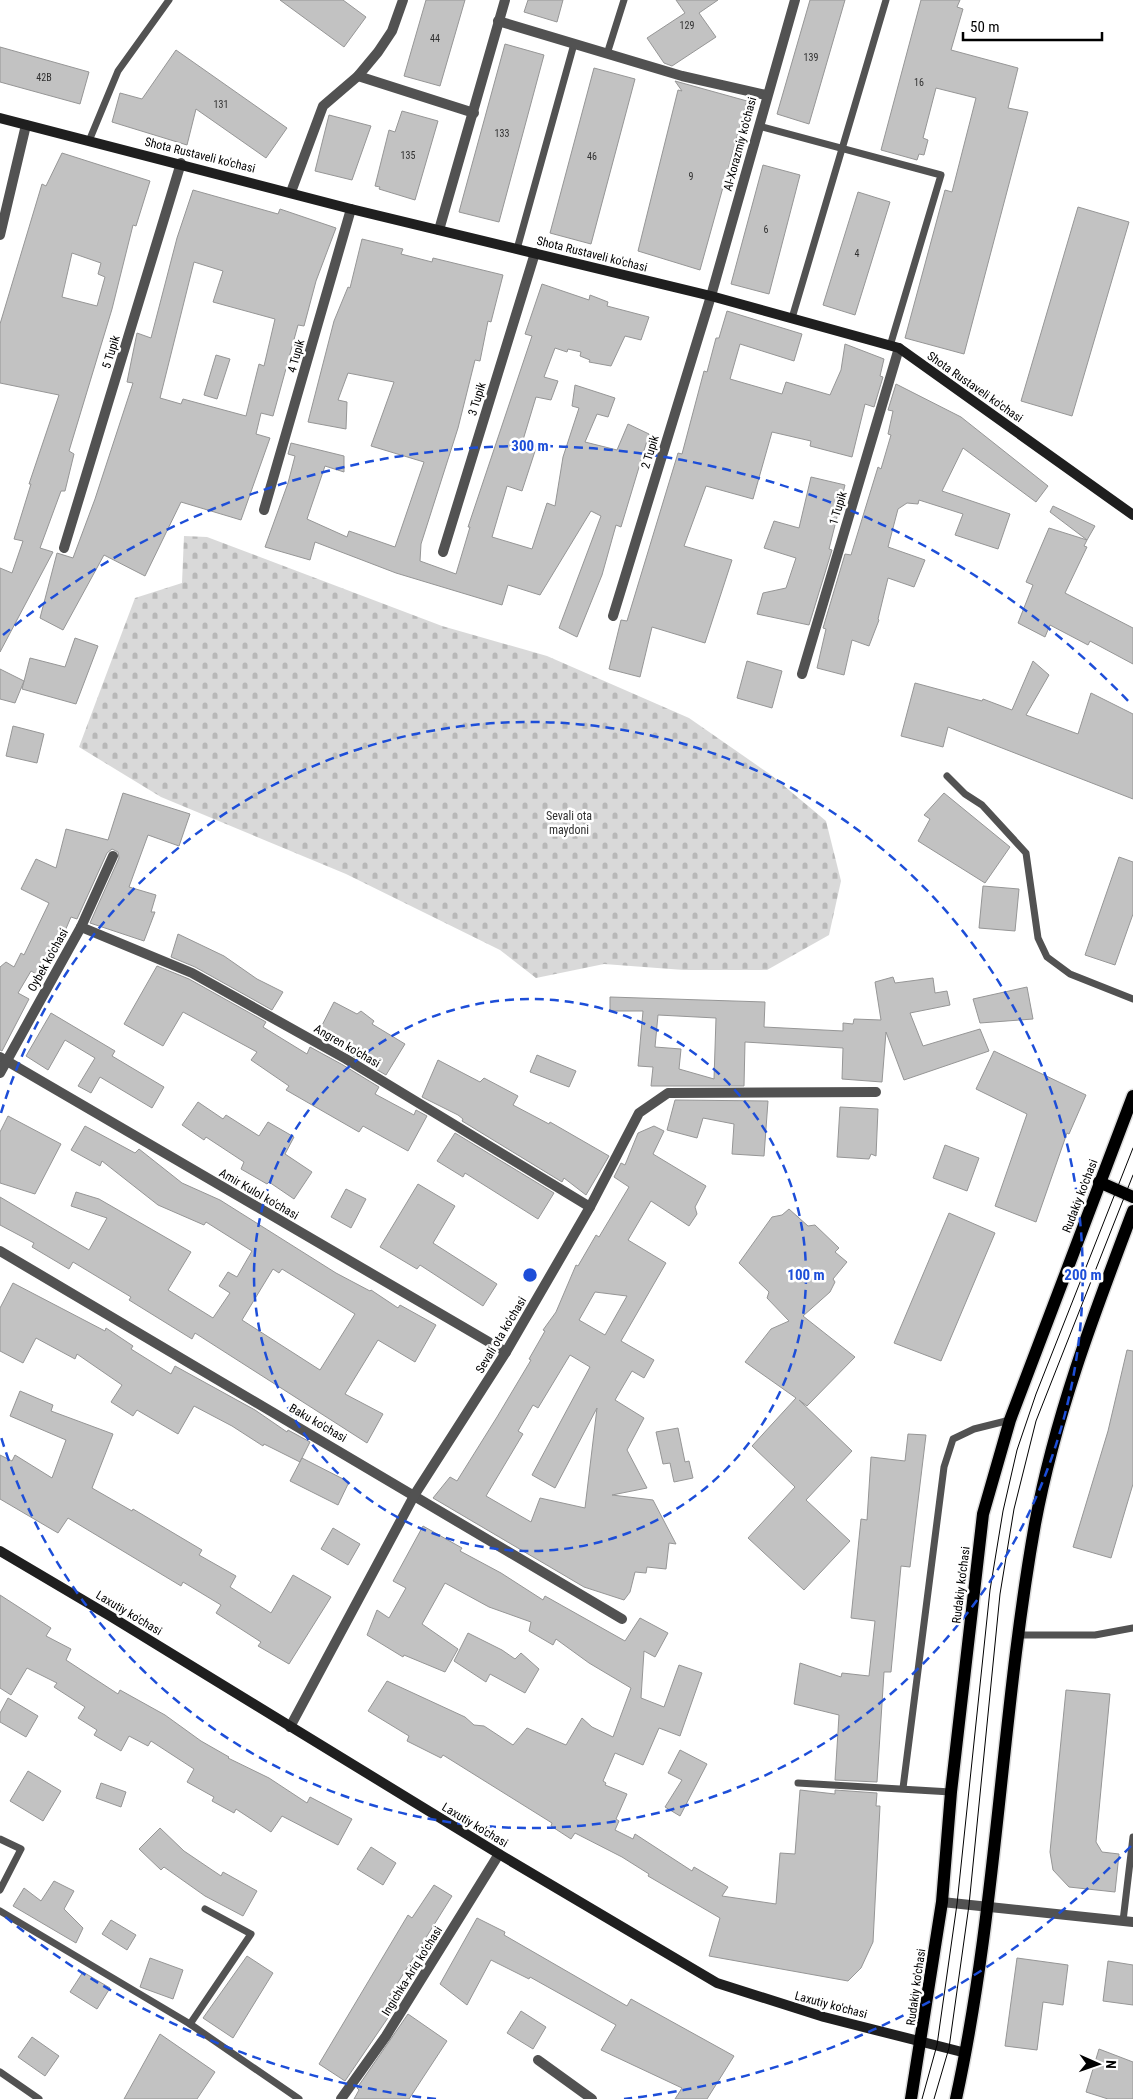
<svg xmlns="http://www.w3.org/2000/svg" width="1133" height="2099" viewBox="0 0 1133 2099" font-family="'Roboto Condensed',sans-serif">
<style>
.cemetery{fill:url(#cemetery-stones)}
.building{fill:#c2c2c2;stroke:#969696;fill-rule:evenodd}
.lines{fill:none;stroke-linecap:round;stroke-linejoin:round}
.primary-casing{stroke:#dbdbdb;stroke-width:15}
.lane{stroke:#525252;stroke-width:7}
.street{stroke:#525252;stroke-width:10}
.secondary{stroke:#1f1f1f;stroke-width:10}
.primary{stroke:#000;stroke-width:12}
.tram{stroke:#000;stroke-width:1}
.ring{fill:none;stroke:#1d4ed8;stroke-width:2.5;stroke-dasharray:9 6}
.labels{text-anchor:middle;stroke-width:5;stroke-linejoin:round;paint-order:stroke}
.number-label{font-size:10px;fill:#303030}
.street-label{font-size:12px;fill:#000;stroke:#fff}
.park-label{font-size:12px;fill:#303030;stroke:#fff}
.centre{fill:#1d4ed8;stroke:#fff;stroke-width:2.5}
.ring-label{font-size:15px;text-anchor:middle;font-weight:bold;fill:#1d4ed8;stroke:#fff;stroke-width:5;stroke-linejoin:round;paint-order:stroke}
</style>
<defs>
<pattern id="cemetery-stones" width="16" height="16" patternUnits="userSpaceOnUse" patternTransform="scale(1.25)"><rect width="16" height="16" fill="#d9d9d9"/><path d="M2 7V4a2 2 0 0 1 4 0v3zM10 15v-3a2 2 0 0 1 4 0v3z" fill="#b8b8b8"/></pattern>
</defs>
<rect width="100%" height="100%" fill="#fff"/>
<path class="cemetery" d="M184 536 207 537 442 626 547 656 689 718 771 775 826 821 841 881 829 935 767 970H684L604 964 536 978 500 950 346 874 161 797 79 747 135 598 182 583Z"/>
<g class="building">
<path d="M280 0H343L366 17 344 47Z"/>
<path d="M426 0H465L440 86 404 76Z"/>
<path d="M528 0H563L557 22 524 12Z"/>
<path d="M676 0H718L699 13 716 37 672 66 664 63 647 38 685 13Z"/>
<path d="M810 0H845L809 124 777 114Z"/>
<path d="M921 0H960L957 7 963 9 951 50 1018 68 1008 108 1028 112 964 354 905 338 945 190 952 192 976 98 936 88 923 138 928 140 924 155 919 154 917 160 881 150Z"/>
<path d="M505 44 544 55 499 222 459 212Z"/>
<path d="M0 47 89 72 80 104 0 82Z"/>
<path d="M176 50 287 128 266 158 196 109 187 145 112 122 120 93 142 99Z"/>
<path d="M594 68 635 79 591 244 550 233Z"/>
<path d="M675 81 747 101 700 270 638 251 678 90 682 91Z"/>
<path d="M402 111 438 121 415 200 379 189 380 187 375 186 389 130 395 132Z"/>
<path d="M329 115 371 126 352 180 315 171Z"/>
<path d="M62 153 150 181 136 226 133 225 112 309 69 451 74 454 65 491H61L40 548 53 552 0 652V568L12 573 23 541 14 539 31 484H29L59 395 0 383V324L42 184 46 186ZM72 253 101 263 98 274 105 277 97 306 62 297Z"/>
<path d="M763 165 800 175 769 294 731 284Z"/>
<path d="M193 190 278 214 280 209 336 228 316 281 304 326 298 325 273 416 261 413 256 434 270 438 241 520 181 502 145 576 104 555 63 630 40 618 57 553 73 558 95 499 133 383 127 382 137 333 151 338 177 238ZM194 262 223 271 213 302 275 319 264 366 259 364 246 416 183 399 181 404 160 398Z"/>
<path d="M858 192 890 202 855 315 823 305Z"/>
<path d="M1078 207 1129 222 1072 416 1021 401Z"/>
<path d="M362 239 403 249 401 254 432 262 433 258 503 275 491 322 488 321 480 361 475 360 458 428 421 544 420 561 456 574 470 527H468L532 336 525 334 542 284 589 300 590 295 608 302 607 306 649 317 641 340 625 336 611 366 589 362 590 360 580 356 581 352 568 349 567 352 555 348 544 377 558 381 551 400 536 397 523 440 537 445 522 491 507 486 492 537 532 549 547 503 555 506 563 457 579 408 572 406 575 385 615 398 608 417 597 414 585 442 617 450 628 424 649 434 621 527 616 525 602 575 577 637 559 628 601 516 591 511 540 595 508 585 502 605 396 573 315 542 310 560 265 547 288 483 295 456 288 454 291 443 344 456V472L325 466 307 519 347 537 349 531 395 547 424 462 371 446 394 382 348 373 338 400 347 402 346 429 308 422 334 321 348 287 350 288Z"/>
<path d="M727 311 802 334 794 361 740 344 730 379 782 394 786 382 830 395 841 370 845 344 884 359 880 376 883 377 874 407 865 404 852 457 810 446 811 441 772 432 753 499 706 486 684 546 732 560 705 643 652 627 640 677 609 669 621 620 627 621 678 453 682 454 704 371 707 372 716 338H719Z"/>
<path d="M216 355 230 359 217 399 204 395Z"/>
<path d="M896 384 961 417 1048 486 1036 502 963 448 942 491 1010 514 998 549 955 535 963 514 919 500 918 504 907 503 898 509 888 547 925 560 914 587 888 578 878 619 879 620 869 646 852 640 844 675 817 668 826 629 823 628 845 554 851 555 878 467 881 469 891 435 888 434 893 411 888 410Z"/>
<path d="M811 477 845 485 829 549 832 550 809 625 757 614 763 593 786 588 796 558 764 548 774 521 799 528Z"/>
<path d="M1053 506 1095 526 1087 540 1050 512Z"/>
<path d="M1049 528 1087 540 1084 546 1087 547 1065 593 1133 628V664L1090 641 1088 645 1050 625 1045 637 1018 623 1033 585 1026 582Z"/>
<path d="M75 638 98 646 76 704 22 689 30 658 65 667Z"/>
<path d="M747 661 782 671 772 708 737 698Z"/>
<path d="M1033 661 1049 675 1026 715 1078 734 1091 693 1133 714V799L948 727 943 747 901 736 915 683 982 701 983 699 1012 710Z"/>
<path d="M0 669 24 681 15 703 0 699Z"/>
<path d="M13 726 44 734 37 763 6 756Z"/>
<path d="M123 793 190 814 179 846 148 835 129 887 156 895 151 912H155L144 941 90 923 119 858 118 852 112 849 107 853 77 919 71 917 53 959 50 957 40 976 31 971 18 993 29 999 2 1051 0 1050V967L6 962 14 967 21 953 24 955 49 903 21 889 36 859 56 868 66 829 108 840Z"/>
<path d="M944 793 1010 847 985 883 918 841 930 819 924 815Z"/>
<path d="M1119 857 1133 862V914L1115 965 1085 955Z"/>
<path d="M983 886 1019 889 1015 931 979 928Z"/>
<path d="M178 934 224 956 257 979 283 992 272 1010 195 967 171 957Z"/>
<path d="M157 966 189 979 266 1022 263 1027 307 1054 310 1047 343 1065 379 1087 375 1094 414 1115 416 1110 427 1116 408 1151 363 1126 359 1132 286 1090 289 1086 251 1060 257 1052 183 1012 163 1046 124 1024Z"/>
<path d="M893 977 895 983 933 978 935 993 947 991 950 1005 910 1013 923 1046 980 1029 989 1051 904 1080 886 1032 882 1082 842 1079 843 1048 745 1042 744 1086H651L653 1067 638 1066 643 1011H610V997L765 1002 764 1027 843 1031V1023L853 1024 854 1019 881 1020 875 982ZM658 1015 716 1018 714 1079 679 1069 681 1049 655 1047Z"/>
<path d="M1027 987 1033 1019 980 1023 973 999Z"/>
<path d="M334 1002 357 1014 361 1011 374 1021 372 1024 405 1044 386 1075 317 1035Z"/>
<path d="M51 1013 115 1051 112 1056 164 1087 152 1108 100 1077 91 1093 78 1086 95 1058 65 1040 48 1070 26 1056Z"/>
<path d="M994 1051 1086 1095 1069 1134 1067 1133 1036 1222 995 1206 1027 1114 976 1089Z"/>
<path d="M537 1055 576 1071 569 1087 530 1072Z"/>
<path d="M438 1060 480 1082 484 1078 518 1096 513 1105 549 1124 550 1122 609 1156 586 1195 564 1178 562 1182 462 1121 463 1119 458 1115 422 1097Z"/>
<path d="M675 1100 768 1101 764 1156 732 1154 734 1124 703 1118 697 1138 667 1130Z"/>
<path d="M198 1102 223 1119 226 1115 259 1136 268 1122 294 1137 285 1154 312 1172 294 1199 269 1182 267 1184 241 1169 244 1162 206 1137 204 1140 182 1125Z"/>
<path d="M840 1107 878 1109 876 1156 871 1154 869 1159 837 1157Z"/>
<path d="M8 1116 61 1144 35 1194 0 1183V1132Z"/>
<path d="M85 1126 135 1153 139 1149 182 1183 220 1200 336 1273 370 1291 371 1290 398 1308 400 1305 436 1325 415 1362 378 1340 345 1394 383 1414 367 1443 195 1333 192 1339 129 1300 131 1297 73 1262 69 1269 32 1247 34 1243 0 1225V1197L89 1250 107 1218 71 1206 76 1192 99 1199 191 1252 168 1290 213 1318 230 1293 219 1286 228 1272 237 1277 252 1251 206 1222 204 1225 158 1205 102 1161 100 1166 71 1150ZM273 1269 279 1273 282 1269 355 1314 320 1370 242 1320Z"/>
<path d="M654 1126 664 1131 653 1154 706 1186 695 1207 697 1214 689 1226 651 1201 628 1240 666 1263 621 1341 654 1360 644 1378 632 1371 615 1400 644 1418 627 1450 647 1488 612 1495 653 1500 676 1544 669 1543 666 1569 647 1567 646 1573 635 1572 630 1592 624 1600 584 1587 433 1498 450 1477 457 1481 497 1417 531 1360 529 1359 545 1331 543 1330 556 1312 576 1265 578 1266 596 1235 599 1237 629 1187 614 1177 621 1163 625 1165 638 1133ZM595 1292 627 1296 605 1335 579 1320ZM570 1355 590 1367 532 1475 555 1488 597 1408 585 1508 540 1498 531 1522 486 1496 523 1434 518 1431 533 1405 538 1408Z"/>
<path d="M455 1133 554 1193 538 1219 465 1173 463 1177 437 1161Z"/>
<path d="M945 1145 979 1158 967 1191 933 1178Z"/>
<path d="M418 1184 455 1206 433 1243 497 1284 483 1306 420 1265 417 1269 380 1247Z"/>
<path d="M346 1189 366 1199 351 1228 331 1217Z"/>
<path d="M789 1209 808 1226 815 1225 839 1248 835 1252 847 1262 833 1279 835 1282 830 1292 803 1316 855 1357 807 1406 799 1400 852 1451 806 1500 850 1541 804 1590 748 1538 795 1487 752 1446 796 1398 745 1362 771 1329 789 1321 767 1298 769 1292 739 1263 772 1217 782 1215Z"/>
<path d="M949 1213 995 1233 941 1361 894 1343Z"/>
<path d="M13 1283 105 1331 106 1328 133 1346 131 1349 171 1374 175 1366 255 1410 287 1432 288 1430 310 1442 300 1462 264 1444 263 1446 232 1426 194 1406 178 1434 137 1410 133 1416 111 1402 122 1385 77 1354 75 1359 36 1338 23 1363 0 1351V1308Z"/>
<path d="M1127 1350 1133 1351V1484L1111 1558 1073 1547 1108 1431Z"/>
<path d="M20 1391 53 1405 51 1411 113 1434 92 1488 132 1511 133 1509 202 1550 199 1555 236 1576 230 1587 271 1613 293 1575 331 1597 289 1664 258 1646 261 1642 216 1613 221 1605 183 1582 181 1586 68 1518 58 1533 0 1499V1455L12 1461 15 1455 52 1478 66 1440 10 1416Z"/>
<path d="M678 1428 685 1462 689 1461 693 1478 674 1482 670 1463 663 1464 656 1432Z"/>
<path d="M908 1434 926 1435 910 1567 901 1566 891 1672H884L877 1782 835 1780 839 1715 794 1704 800 1663 841 1677 842 1673 869 1676 875 1621 851 1618 861 1519 867 1520 871 1457 905 1461Z"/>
<path d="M302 1458 349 1482 338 1505 290 1481Z"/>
<path d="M423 1526 462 1548 460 1551 501 1573 543 1600 545 1596 625 1641 640 1618 668 1633 655 1657 644 1651 641 1698 664 1707 679 1665 702 1673 680 1736 659 1728 643 1765 615 1753 603 1781 606 1783 605 1785 627 1794 616 1819 619 1821 615 1830 633 1839 635 1834 692 1871 694 1867 728 1887 722 1896 776 1904 780 1853 795 1854 800 1790 835 1794V1790L877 1793 876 1806H880L873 1942 861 1968 848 1981 709 1956 720 1918 648 1876 649 1874 622 1857 575 1833 571 1839 551 1826 552 1823 443 1755 441 1758 407 1741 409 1736 368 1711 387 1681 465 1717 474 1725 484 1726 513 1745 527 1728 566 1745 582 1718 592 1727 613 1737 631 1688 589 1663 556 1639 553 1645 529 1631 531 1622 489 1607 445 1583 422 1624 458 1649 445 1672 404 1655 403 1657 367 1635 377 1610 389 1618 406 1588 393 1581Z"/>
<path d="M333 1528 360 1544 348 1565 321 1549Z"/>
<path d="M0 1595 51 1628 46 1636 71 1649 66 1660 118 1694 120 1690 165 1715 201 1741 229 1757 228 1758 269 1778 307 1803 310 1797 352 1819 338 1845 282 1816 271 1832 236 1809 234 1813 212 1801 214 1797 187 1782 194 1769 151 1741 148 1746 129 1736 121 1751 94 1735 97 1730 78 1718 85 1707 54 1687 57 1683 27 1668 11 1695 0 1688Z"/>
<path d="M468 1633 502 1650 515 1659 521 1653 539 1669 525 1693 490 1674 486 1682 454 1661Z"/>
<path d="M1066 1690 1110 1694 1096 1842 1102 1852 1119 1854 1115 1892 1069 1887 1053 1870 1050 1852Z"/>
<path d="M8 1698 38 1716 26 1737 0 1722V1713Z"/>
<path d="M680 1750 707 1764 680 1816 665 1807 682 1780 668 1773Z"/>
<path d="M28 1771 61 1791 43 1821 10 1801Z"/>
<path d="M101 1783 126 1792 121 1807 96 1798Z"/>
<path d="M160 1828 184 1851 221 1876 223 1872 257 1891 243 1916 205 1896 164 1867 161 1870 139 1849Z"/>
<path d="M371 1847 396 1863 383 1885 357 1869Z"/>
<path d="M54 1881 74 1891 64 1909 83 1928 76 1943 13 1906 24 1888 41 1901Z"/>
<path d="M434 1885 452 1896 387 2000 396 2006 345 2081 319 2064 408 1915 412 1918Z"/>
<path d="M477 1918 505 1932 504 1935 627 2006 631 1999 734 2056 707 2099H675L682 2088 601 2050 616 2025 530 1977 529 1979 491 1960 467 2005 440 1984Z"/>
<path d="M111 1920 136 1935 127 1950 102 1934Z"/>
<path d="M247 1956 273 1973 233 2038 203 2018Z"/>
<path d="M150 1958 183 1970 173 1999 140 1987Z"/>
<path d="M1017 1958 1068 1965 1063 2005 1043 2002 1037 2050 1005 2046Z"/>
<path d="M1108 1961 1133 1965V2005L1103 2001Z"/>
<path d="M83 1972 110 1988 97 2009 70 1992Z"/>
<path d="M521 2011 546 2027 533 2049 507 2033Z"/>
<path d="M408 2014 447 2041 409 2099H354L359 2090 357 2088Z"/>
<path d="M160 2034 215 2072 197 2099H124Z"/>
<path d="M32 2037 59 2056 45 2076 18 2057Z"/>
<path d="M1099 2049 1133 2062V2099H1108L1086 2092Z"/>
</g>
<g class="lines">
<g class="primary-casing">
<g id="primary">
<path d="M1099 1182 1133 1197"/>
<path d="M911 2099 942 1902 951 1792 983 1514 1010 1420 1133 1096"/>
<path d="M956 2099C997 1910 1001 1715 1035 1524 1055 1416 1094 1314 1133 1211"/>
</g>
</g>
<g class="lane">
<path d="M607 54 624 0"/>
<path d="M759 126 941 175 890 346"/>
<path d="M89 141 118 71 169 0"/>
<path d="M517 249 574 44"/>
<path d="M792 318 886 0"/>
<path d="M947 776 965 794 982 805 1026 853 1038 938 1047 957 1070 974 1133 999"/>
<path d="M1018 1635H1095L1133 1628"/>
<path d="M798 1783 951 1792"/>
<path d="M903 1788 944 1467 953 1439 974 1429 1010 1420"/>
<path d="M0 1839 21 1849 0 1890"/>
<path d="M0 1911 190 2024 299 2099"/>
<path d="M1123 1921 1133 1837"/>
<path d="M190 2024 251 1934 205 1909"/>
<path d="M0 2072 39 2099"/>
</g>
<g class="street">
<path d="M498 21 682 76 766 95"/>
<path d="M358 76 474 113"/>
<path d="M291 192 323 106 358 76 378 52 392 31 403 0"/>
<path d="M439 230 505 0"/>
<path d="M0 235 26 125"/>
<path d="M264 510 351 209"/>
<path d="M64 548 181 163"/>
<path d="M443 552 535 253"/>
<path d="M613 616 711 296 795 0"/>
<path d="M802 674 899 348"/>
<path d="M81 927 192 973 346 1059 590 1207"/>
<path d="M0 1057 506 1352"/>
<path d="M0 1073 81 927 113 856"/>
<path d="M0 1251 622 1619"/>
<path d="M290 1727 415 1494 506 1352 590 1207 639 1113 668 1093 876 1092"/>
<path d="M942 1902 1133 1922"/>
<path d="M538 2060 592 2099"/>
<path d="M341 2099 386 2036 499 1854"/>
</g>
<g class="secondary">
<path d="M0 118 351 209 711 296 899 348 1133 515"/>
<path d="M0 1551 110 1616 499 1854 717 1983 824 2017 966 2053"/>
</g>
<use href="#primary" class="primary"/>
<g class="tram">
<path d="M922 2099 937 2045 957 1904 990 1590 1003 1511 1017 1450 1036 1394 1133 1148"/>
<path d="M934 2099 949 2048 969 1905 1000 1594 1014 1509 1036 1421 1133 1175"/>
</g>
</g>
<g class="ring">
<circle cx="530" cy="1275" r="276"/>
<path d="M1 1113A553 553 0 1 1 1 1437"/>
<path d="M1131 1846A829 829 0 0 1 624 2099M436 2099A829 829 0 0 1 3 1915M3 635A829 829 0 0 1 1131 704"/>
</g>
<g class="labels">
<g class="number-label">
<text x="687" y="29">129</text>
<text x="435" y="42">44</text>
<text x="811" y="61">139</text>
<text x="44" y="81">42В</text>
<text x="919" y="86">16</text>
<text x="221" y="108">131</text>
<text x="502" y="137">133</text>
<text x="408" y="159">135</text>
<text x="592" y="160">46</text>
<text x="691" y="180">9</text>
<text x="766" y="233">6</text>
<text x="857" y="257">4</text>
</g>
<g class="street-label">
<text transform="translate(740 144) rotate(-75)" y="4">Al-Xorazmiy ko'chasi</text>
<text transform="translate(200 155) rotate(14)" y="4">Shota Rustaveli ko'chasi</text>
<text transform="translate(592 254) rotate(14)" y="4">Shota Rustaveli ko'chasi</text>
<text transform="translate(111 352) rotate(-73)" y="4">5 Tupik</text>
<text transform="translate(296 356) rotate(-74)" y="4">4 Tupik</text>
<text transform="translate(975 387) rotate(35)" y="4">Shota Rustaveli ko'chasi</text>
<text transform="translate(477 399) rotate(-73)" y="4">3 Tupik</text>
<text transform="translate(650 452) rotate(-73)" y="4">2 Tupik</text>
<text transform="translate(838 508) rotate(-73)" y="4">1 Tupik</text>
<text transform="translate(48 960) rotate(-61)" y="4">Oybek ko'chasi</text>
<text transform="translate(347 1046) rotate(30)" y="4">Angren ko'chasi</text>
<text transform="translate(259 1194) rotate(30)" y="4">Amir Kulol ko'chasi</text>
<text transform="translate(1080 1196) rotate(-69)" y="4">Rudakiy ko'chasi</text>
<text transform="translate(501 1335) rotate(-59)" y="4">Sevali ota ko'chasi</text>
<text transform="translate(318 1423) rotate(30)" y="4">Baku ko'chasi</text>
<text transform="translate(961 1585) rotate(-83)" y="4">Rudakiy ko'chasi</text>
<text transform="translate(129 1613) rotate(31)" y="4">Laxutiy ko'chasi</text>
<text transform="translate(475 1825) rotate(31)" y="4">Laxutiy ko'chasi</text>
<text transform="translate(412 1971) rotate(-58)" y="4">Ingichka-Ariq ko'chasi</text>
<text transform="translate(916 1987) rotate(-82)" y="4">Rudakiy ko'chasi</text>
<text transform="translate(831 2005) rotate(15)" y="4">Laxutiy ko'chasi</text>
</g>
<g class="park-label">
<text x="569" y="820">Sevali ota<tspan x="569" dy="14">maydoni</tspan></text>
</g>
</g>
<circle cx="530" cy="1275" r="8" class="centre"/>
<g class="ring-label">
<text x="530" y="451">300 m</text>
<text x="806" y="1280">100 m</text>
<text x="1083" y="1280">200 m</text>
</g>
<g transform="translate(1098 2064) rotate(92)" stroke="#ffffff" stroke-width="4" paint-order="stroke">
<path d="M0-4L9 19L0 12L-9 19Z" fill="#000000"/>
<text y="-8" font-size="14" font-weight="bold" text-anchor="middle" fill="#000000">N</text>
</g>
<path d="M963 32v8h139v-8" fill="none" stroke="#000000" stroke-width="2.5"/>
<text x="970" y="32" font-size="15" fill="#000000" stroke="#ffffff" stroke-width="4" paint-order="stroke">50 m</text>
</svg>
